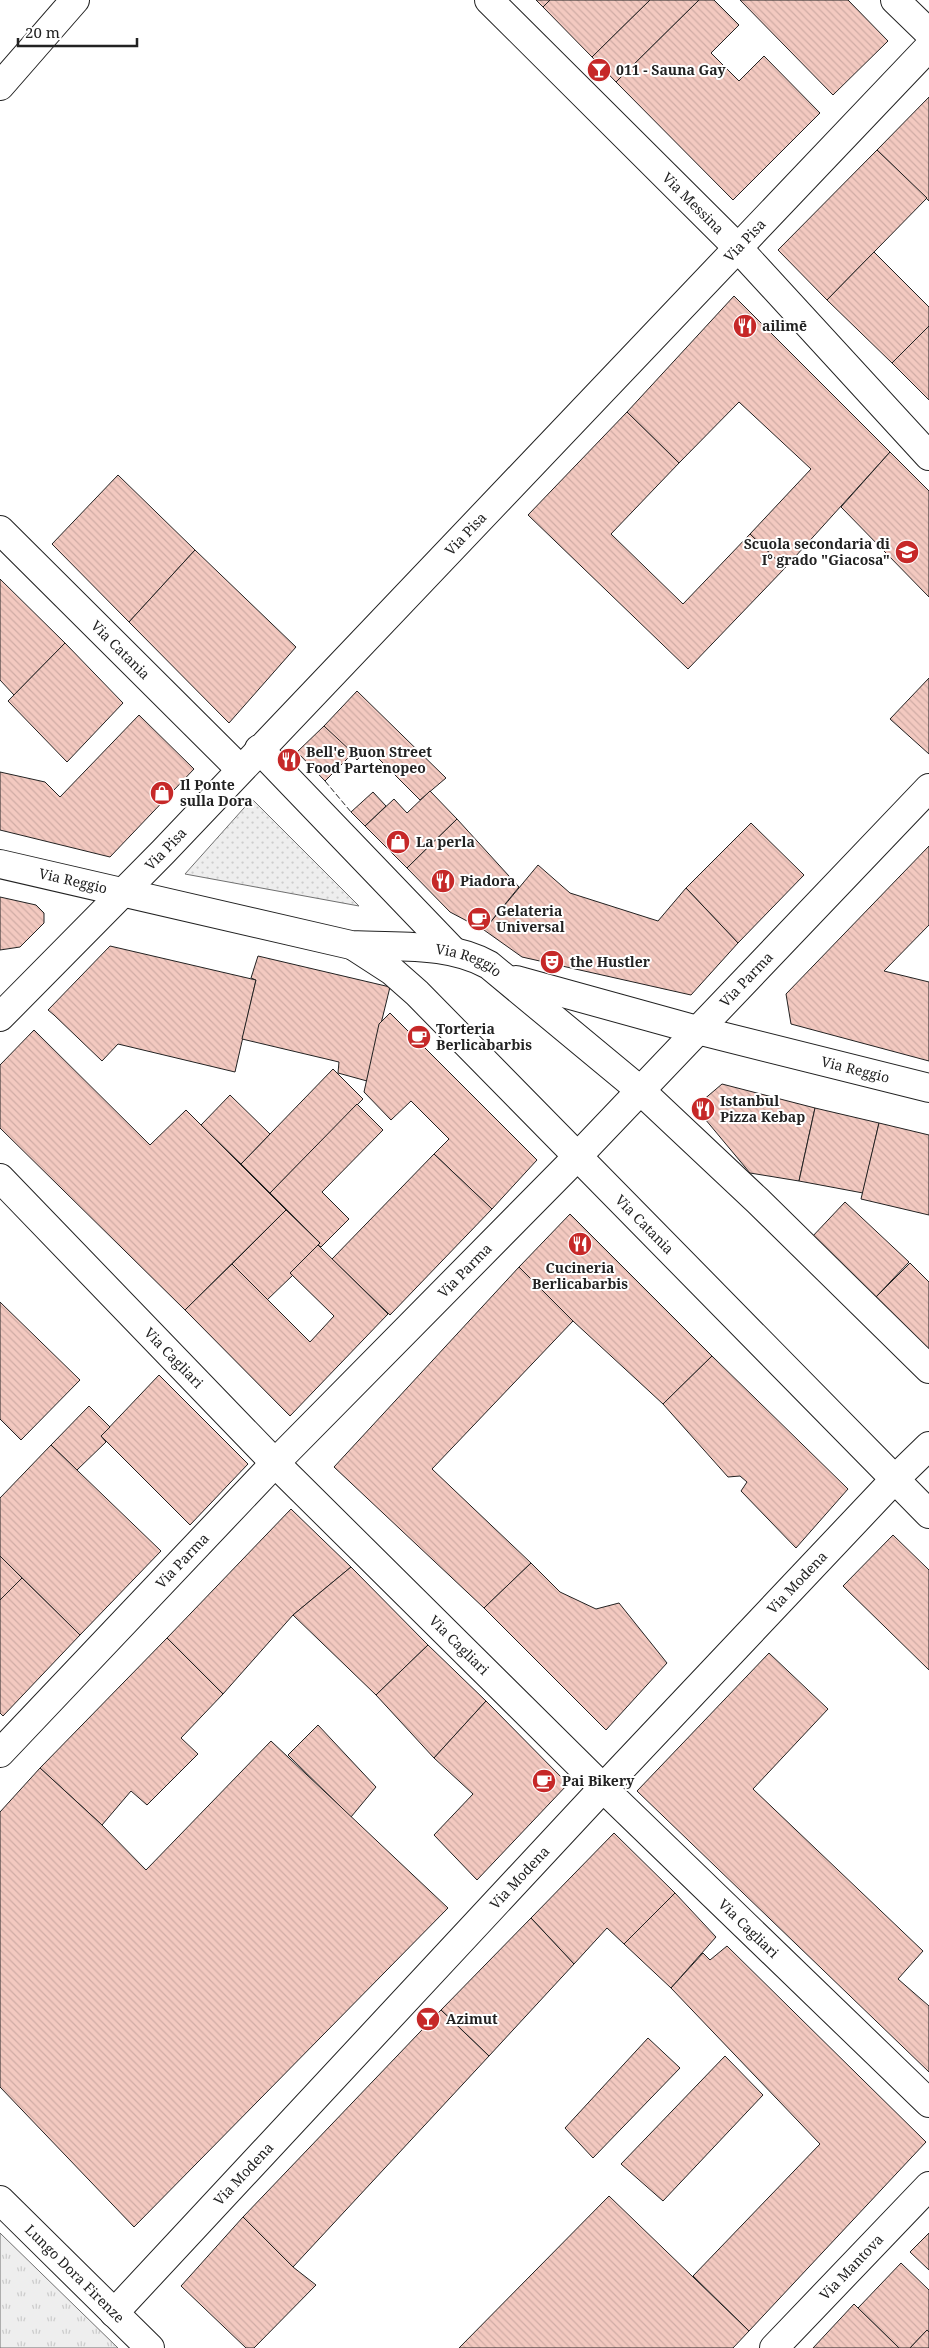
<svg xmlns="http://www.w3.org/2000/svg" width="929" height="2348" viewBox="0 0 929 2348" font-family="'Noto Serif',serif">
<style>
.grass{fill:url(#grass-tufts);stroke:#6f6f6f}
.park{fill:url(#park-dots);stroke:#6f6f6f}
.building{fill:url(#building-back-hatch);stroke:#222}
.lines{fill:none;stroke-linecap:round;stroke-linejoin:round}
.street-casing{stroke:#222;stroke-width:30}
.secondary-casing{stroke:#222;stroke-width:30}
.street{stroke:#fff;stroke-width:28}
.secondary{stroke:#fff;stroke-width:28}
.fence{stroke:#222;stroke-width:1;stroke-dasharray:6 2.5;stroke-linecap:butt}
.labels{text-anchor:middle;stroke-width:4;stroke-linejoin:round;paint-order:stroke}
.poi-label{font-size:14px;font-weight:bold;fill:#222;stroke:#fff;text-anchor:start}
.street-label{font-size:14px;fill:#222;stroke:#fff}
</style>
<defs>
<pattern id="grass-tufts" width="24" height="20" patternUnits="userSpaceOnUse" patternTransform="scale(1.25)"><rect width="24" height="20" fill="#eee"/><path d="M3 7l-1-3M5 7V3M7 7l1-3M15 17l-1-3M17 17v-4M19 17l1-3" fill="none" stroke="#ccc"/></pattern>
<pattern id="park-dots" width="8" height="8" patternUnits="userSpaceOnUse" patternTransform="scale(1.25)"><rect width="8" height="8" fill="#eee"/><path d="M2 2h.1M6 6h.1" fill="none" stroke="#ccc" stroke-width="1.8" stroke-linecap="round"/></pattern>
<pattern id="building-back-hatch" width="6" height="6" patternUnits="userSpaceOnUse" patternTransform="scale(1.25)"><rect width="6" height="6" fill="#f3c9c0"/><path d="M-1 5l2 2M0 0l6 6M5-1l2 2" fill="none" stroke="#d0aca5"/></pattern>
</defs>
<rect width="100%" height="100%" fill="#fff"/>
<path class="grass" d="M0 2233 118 2348H0Z"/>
<path class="park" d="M252 799 359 906 185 874Z"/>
<g class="building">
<path d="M536 0H550L543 7Z"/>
<path d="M550 0H650L592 57 543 7Z"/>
<path d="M650 0H699L616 82 592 57Z"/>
<path d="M699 0H714L739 25 711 53 739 81 764 56 820 113 733 200 616 82Z"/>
<path d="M740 0H848L888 41 833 95Z"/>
<path d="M929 97V201L877 150Z"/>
<path d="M877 150 927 198 827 300 778 250Z"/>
<path d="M874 252 929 307V326L892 363 827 300Z"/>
<path d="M734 296 890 452 785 568 750 534 811 469 739 402 679 463 627 412Z"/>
<path d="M929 326V400L892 363Z"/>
<path d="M627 412 679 463 611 534 683 604 750 534 785 568 688 669 528 515Z"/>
<path d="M890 452 929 491V597L841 507Z"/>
<path d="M118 475 195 550 129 622 52 544Z"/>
<path d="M195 550 296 647 229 723 129 622Z"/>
<path d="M0 579 65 643 14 695 0 680Z"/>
<path d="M65 643 123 703 67 762 8 701Z"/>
<path d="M929 678V754L890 719Z"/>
<path d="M357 691 446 778 420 800 368 748 357 760 324 726Z"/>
<path d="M139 715 194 769 110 857 0 830V772L45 782 60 797Z"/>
<path d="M324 726 353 753 325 781 297 752Z"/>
<path d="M430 791 457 819 407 868 365 826 394 799 407 813Z"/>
<path d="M373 792 386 806 365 826 351 812Z"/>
<path d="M457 819 519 887 484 930 450 912 407 868Z"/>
<path d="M751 823 804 875 738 943 686 888Z"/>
<path d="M929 846V925L884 971 929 982V1061L791 1024 786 994Z"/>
<path d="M538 865 570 893 658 921 686 888 738 943 691 995 522 957 484 930Z"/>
<path d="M0 897 36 905 44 913V923L20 947 0 950Z"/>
<path d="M110 946 256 980 235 1072 118 1044 102 1061 54 1015 48 1010Z"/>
<path d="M258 956 390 987 367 1081 338 1073 339 1062 242 1039 256 980 251 978Z"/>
<path d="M390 1013 537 1160 492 1209 434 1154 449 1139 411 1101 391 1120 364 1092 379 1024Z"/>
<path d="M34 1030 150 1145 186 1110 286 1210 185 1310 0 1128V1065Z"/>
<path d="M333 1069 363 1099 270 1193 241 1164Z"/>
<path d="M722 1084 815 1108 799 1181 750 1173 695 1107Z"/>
<path d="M230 1095 270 1134 241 1164 201 1125Z"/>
<path d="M357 1104 383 1130 322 1192 349 1219 321 1247 318 1245 320 1243 270 1193Z"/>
<path d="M815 1108 879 1123 863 1193 799 1181Z"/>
<path d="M879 1123 929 1135V1215L861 1199Z"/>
<path d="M434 1154 492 1209 390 1315 332 1259Z"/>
<path d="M845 1202 909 1262 875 1298 811 1238Z"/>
<path d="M286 1210 320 1243 290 1273 293 1275 267 1300 232 1264Z"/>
<path d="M570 1214 712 1356 663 1404 573 1321 519 1267Z"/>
<path d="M318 1245 388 1314 290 1416 185 1310 232 1264 310 1342 334 1316 290 1273Z"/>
<path d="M910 1263 929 1282V1355L873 1300Z"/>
<path d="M519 1267 573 1321 432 1469 531 1563 484 1608 334 1467Z"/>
<path d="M0 1302 80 1380 21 1440 0 1419Z"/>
<path d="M712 1356 848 1489 796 1548 741 1491 747 1482 740 1476 728 1477 663 1404Z"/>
<path d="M159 1375 248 1464 190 1525 101 1436Z"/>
<path d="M89 1406 110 1427 101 1436 106 1442 77 1470 51 1445Z"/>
<path d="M51 1445 161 1551 80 1635 0 1556V1498Z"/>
<path d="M291 1509 351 1567 293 1615 223 1694 167 1638Z"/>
<path d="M893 1535 929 1570V1670L843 1586Z"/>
<path d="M0 1556 22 1578 0 1600Z"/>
<path d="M531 1563 560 1592 596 1609 619 1603 667 1663 606 1730 484 1608Z"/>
<path d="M351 1567 428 1645 376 1695 293 1615Z"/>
<path d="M22 1578 80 1635 3 1716 0 1713V1600Z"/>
<path d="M167 1638 223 1694 181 1738 198 1754 147 1805 131 1791 102 1825 40 1768Z"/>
<path d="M428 1645 486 1701 434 1758 376 1695Z"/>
<path d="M769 1653 828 1709 753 1789 923 1951 898 1979 929 2006V2072L637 1791Z"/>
<path d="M486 1701 568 1784 477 1880 434 1835 473 1794 434 1758Z"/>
<path d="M318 1725 376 1787 351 1817 288 1755Z"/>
<path d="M271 1741 448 1908 134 2227 0 2087V1812L40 1768 102 1825 146 1870Z"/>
<path d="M614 1833 675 1893 624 1944 607 1928 574 1964 531 1918Z"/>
<path d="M675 1893 716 1937 671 1988 624 1944Z"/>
<path d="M531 1918 574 1964 489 2056 441 2010Z"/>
<path d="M727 1946 926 2142 749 2331 693 2276 820 2144 671 1988 703 1953 710 1960Z"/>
<path d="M441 2010 489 2056 293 2267 243 2217Z"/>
<path d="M648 2038 680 2068 593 2158 565 2128Z"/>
<path d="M725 2056 763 2095 663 2201 621 2164Z"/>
<path d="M609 2196 749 2331 733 2348H459Z"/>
<path d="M243 2217 293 2267 316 2285 254 2348H246L181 2286Z"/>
<path d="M929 2233V2270L910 2252Z"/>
<path d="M901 2263 929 2290V2332L927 2330 910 2348H899L858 2308Z"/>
<path d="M854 2304 858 2308 899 2348H813Z"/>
<path d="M927 2330 929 2332V2348H910Z"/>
</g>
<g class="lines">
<g class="street-casing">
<g id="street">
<path id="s1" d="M489 0 738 248 929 456"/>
<path id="s2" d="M0 530 240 769"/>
<path d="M259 749 453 951"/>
<path id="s3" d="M0 864 351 945C398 948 447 942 489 965L641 1091 758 1201 929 1369"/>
<path id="s4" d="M355 947 392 971 417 993 929 1514"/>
<path id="s5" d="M516 980 697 1030 929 1088"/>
<path id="s6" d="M0 1017 163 852 929 47"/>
<path id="s7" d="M0 1178 275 1463 603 1788 929 2103"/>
<path id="s8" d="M0 1753 275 1463 577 1157 929 788"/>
<path id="s9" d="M114 2313 603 1788 894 1480 929 1446"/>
<path id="s10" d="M774 2348 929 2186"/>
</g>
</g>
<g class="secondary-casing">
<g id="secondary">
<path d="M895 0 929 33"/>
<path d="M0 86 75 0"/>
<path id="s11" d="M0 2200 150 2348"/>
</g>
</g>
<use href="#street" class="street"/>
<use href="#secondary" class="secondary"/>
<path class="fence" d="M325 781 351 812"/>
</g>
<defs>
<g id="bar-disc" transform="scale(1.25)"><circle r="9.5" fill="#c62828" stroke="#fff"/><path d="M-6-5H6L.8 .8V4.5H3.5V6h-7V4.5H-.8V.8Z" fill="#fff"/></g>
<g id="restaurant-disc" transform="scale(1.25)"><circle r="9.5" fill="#c62828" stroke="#fff"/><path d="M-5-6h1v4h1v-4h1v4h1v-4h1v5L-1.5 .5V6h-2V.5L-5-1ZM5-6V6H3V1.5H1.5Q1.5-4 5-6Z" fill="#fff"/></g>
<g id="school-disc" transform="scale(1.25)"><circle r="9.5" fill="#c62828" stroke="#fff"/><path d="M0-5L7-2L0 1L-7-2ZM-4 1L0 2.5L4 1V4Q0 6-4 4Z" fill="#fff"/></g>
<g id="shop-disc" transform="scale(1.25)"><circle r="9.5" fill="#c62828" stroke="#fff"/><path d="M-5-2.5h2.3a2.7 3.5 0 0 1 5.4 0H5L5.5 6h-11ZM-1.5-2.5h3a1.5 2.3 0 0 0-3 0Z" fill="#fff"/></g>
<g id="cafe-disc" transform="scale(1.25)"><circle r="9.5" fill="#c62828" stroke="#fff"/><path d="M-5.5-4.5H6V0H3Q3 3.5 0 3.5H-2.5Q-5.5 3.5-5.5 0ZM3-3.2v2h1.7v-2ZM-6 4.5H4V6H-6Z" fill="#fff"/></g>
<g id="theatre-disc" transform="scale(1.25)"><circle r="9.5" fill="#c62828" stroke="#fff"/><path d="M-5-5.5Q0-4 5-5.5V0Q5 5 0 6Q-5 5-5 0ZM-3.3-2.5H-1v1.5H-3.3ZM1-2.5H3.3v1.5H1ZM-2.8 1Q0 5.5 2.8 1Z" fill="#fff"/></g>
</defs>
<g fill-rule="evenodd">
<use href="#bar-disc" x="599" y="70"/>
<use href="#restaurant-disc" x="745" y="326"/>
<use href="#school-disc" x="907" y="552"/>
<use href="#restaurant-disc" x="289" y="760"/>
<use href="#shop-disc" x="162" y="793"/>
<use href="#shop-disc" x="398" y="842"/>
<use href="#restaurant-disc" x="443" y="881"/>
<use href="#cafe-disc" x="479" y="919"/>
<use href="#theatre-disc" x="552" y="962"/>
<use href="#cafe-disc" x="419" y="1037"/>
<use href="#restaurant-disc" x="703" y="1109"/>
<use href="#restaurant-disc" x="580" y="1244"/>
<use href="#cafe-disc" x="544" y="1781"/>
<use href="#bar-disc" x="428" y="2019"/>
</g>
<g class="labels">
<g class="poi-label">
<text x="616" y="75">011 - Sauna Gay</text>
<text x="762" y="331">ailimē</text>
<text x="890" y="549" text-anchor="end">Scuola secondaria di<tspan x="890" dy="16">I° grado "Giacosa"</tspan></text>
<text x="306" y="757">Bell'e Buon Street<tspan x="306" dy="16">Food Partenopeo</tspan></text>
<text x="180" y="790">Il Ponte<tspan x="180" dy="16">sulla Dora</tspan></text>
<text x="416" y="847">La perla</text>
<text x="460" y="886">Piadora</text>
<text x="496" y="916">Gelateria<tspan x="496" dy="16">Universal</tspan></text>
<text x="570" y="967">the Hustler</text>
<text x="436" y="1034">Torteria<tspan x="436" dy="16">Berlicabarbis</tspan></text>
<text x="720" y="1106">Istanbul<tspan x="720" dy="16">Pizza Kebap</tspan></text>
<text x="580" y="1273" text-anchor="middle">Cucineria<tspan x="580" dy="16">Berlicabarbis</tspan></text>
<text x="562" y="1786">Pai Bikery</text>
<text x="446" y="2024">Azimut</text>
</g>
<g class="street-label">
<text dy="5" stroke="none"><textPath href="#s1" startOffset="288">Via Messina</textPath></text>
<text dy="5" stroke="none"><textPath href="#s6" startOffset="1076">Via Pisa</textPath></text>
<text dy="5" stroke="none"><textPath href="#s6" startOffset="671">Via Pisa</textPath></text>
<text dy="5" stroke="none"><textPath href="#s2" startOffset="170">Via Catania</textPath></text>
<text dy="5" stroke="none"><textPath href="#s6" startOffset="236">Via Pisa</textPath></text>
<text dy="5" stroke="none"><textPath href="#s3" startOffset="75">Via Reggio</textPath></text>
<text dy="5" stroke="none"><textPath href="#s3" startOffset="480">Via Reggio</textPath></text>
<text dy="5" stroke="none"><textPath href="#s8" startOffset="1075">Via Parma</textPath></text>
<text dy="5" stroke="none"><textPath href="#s5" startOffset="351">Via Reggio</textPath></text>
<text dy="5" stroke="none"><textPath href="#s4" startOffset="402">Via Catania</textPath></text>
<text dy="5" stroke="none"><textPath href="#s8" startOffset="670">Via Parma</textPath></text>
<text dy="5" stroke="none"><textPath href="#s7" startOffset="250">Via Cagliari</textPath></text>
<text dy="5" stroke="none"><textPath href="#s8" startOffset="265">Via Parma</textPath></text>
<text dy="5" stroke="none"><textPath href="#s9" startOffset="1000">Via Modena</textPath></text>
<text dy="5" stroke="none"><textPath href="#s7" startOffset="655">Via Cagliari</textPath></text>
<text dy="5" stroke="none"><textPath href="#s9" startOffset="595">Via Modena</textPath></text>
<text dy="5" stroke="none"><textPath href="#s7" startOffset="1060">Via Cagliari</textPath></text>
<text dy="5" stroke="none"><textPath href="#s9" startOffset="190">Via Modena</textPath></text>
<text dy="5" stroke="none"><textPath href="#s10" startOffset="112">Via Mantova</textPath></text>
<text dy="5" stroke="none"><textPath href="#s11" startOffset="105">Lungo Dora Firenze</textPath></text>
</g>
</g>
<path d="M18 38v8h119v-8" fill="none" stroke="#222222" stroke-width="2.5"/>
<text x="25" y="38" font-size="15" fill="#222222" stroke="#ffffff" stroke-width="4" paint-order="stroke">20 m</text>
</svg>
